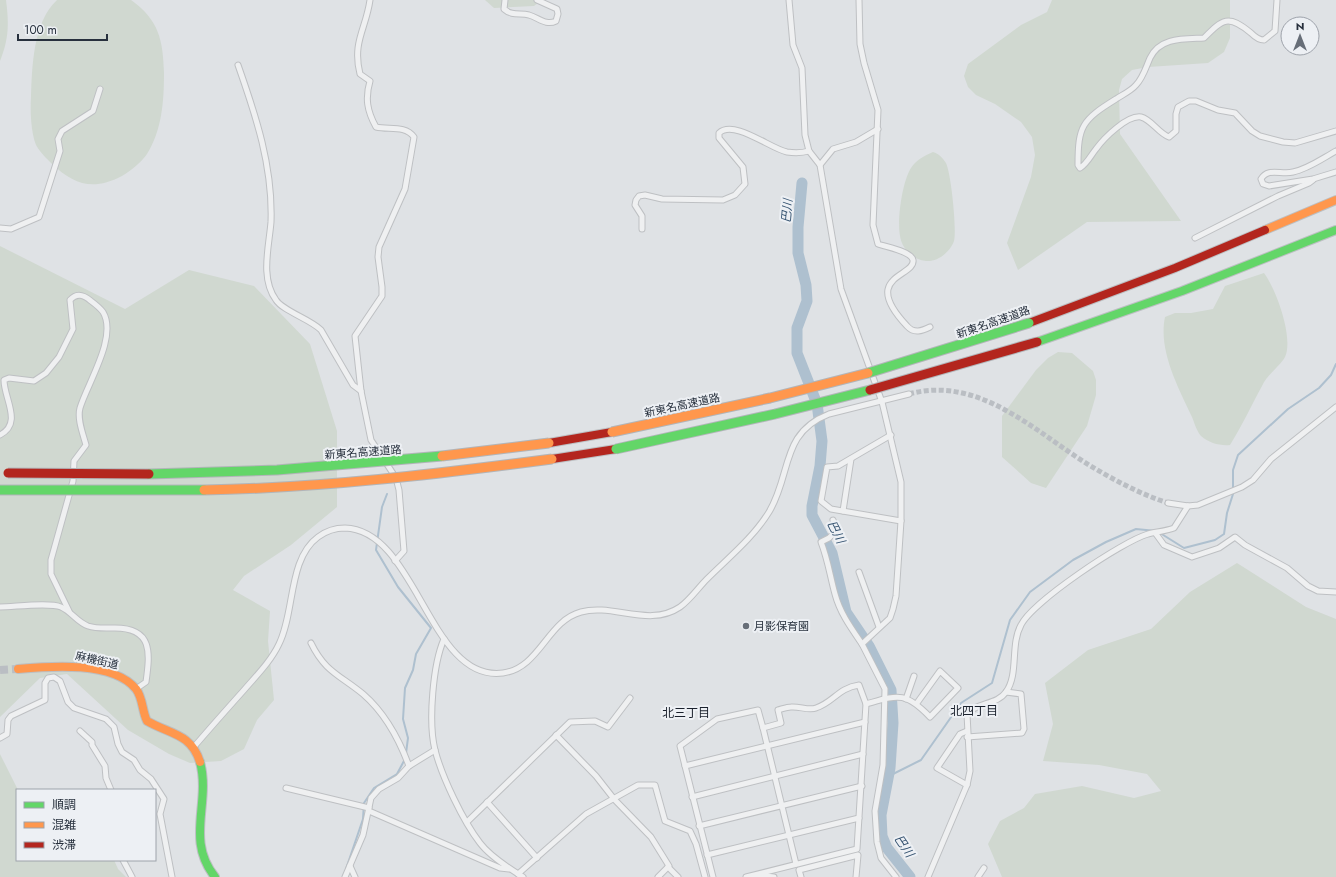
<svg xmlns="http://www.w3.org/2000/svg" width="1336" height="877" viewBox="0 0 1336 877" font-family="Jost,'Noto Sans JP',sans-serif">
<style>
.green{fill:#d0d8d0}
.lines{fill:none;stroke-linecap:round;stroke-linejoin:round}
.stream{stroke:#aec0cf;stroke-width:2}
.river{stroke:#aec0cf;stroke-width:11}
.street-tunnel{stroke:#babec3;stroke-width:5;stroke-dasharray:5 2.5;stroke-linecap:butt}
.primary-tunnel{stroke:#babec3;stroke-width:8;stroke-dasharray:8 4;stroke-linecap:butt}
.street-casing{stroke:#bec0c3;stroke-width:7}
.fast-casing{stroke:#bcbfc2;stroke-width:10}
.slow-casing{stroke:#bcbfc2;stroke-width:10}
.jam-casing{stroke:#bcbfc2;stroke-width:10}
.street{stroke:#eff0f1;stroke-width:5}
.fast{stroke:#63d668;stroke-width:8}
.slow{stroke:#ff974d;stroke-width:8}
.jam{stroke:#b3261e;stroke-width:8}
.fast-bridge-casing{stroke:#b2b5b9;stroke-width:11;stroke-linecap:butt}
.slow-bridge-casing{stroke:#b2b5b9;stroke-width:11;stroke-linecap:butt}
.jam-bridge-casing{stroke:#b2b5b9;stroke-width:11;stroke-linecap:butt}
.fast-bridge{stroke:#63d668;stroke-width:9}
.slow-bridge{stroke:#ff974d;stroke-width:9}
.jam-bridge{stroke:#b3261e;stroke-width:9}
.poi-dot{fill:#676e78;stroke:#edf0f4;stroke-width:1.5}
.labels{text-anchor:middle;stroke-width:4;stroke-linejoin:round;paint-order:stroke}
.street-label{font-size:11px;fill:#27303d;stroke:#edf0f4}
.poi-label{font-size:11px;fill:#27303d;stroke:#edf0f4;text-anchor:start}
.water-label{font-size:12px;font-style:italic;fill:#33516f;stroke:#edf0f4}
.neighbourhood-label{font-size:12px;fill:#1a212d;stroke:#edf0f4}
</style>
<rect width="100%" height="100%" fill="#dfe2e5"/>
<g class="green">
<path d="M0 0H6C9 24 9 38 0 61Z"/>
<path d="M57 0H131C159 20 163 40 164 73 164 101 162 130 147 154 141 163 130 171 122 176 93 191 74 185 51 163 47 159 39 151 36 145 31 133 30 110 31 97 32 67 33 22 57 0Z"/>
<path d="M485 0H538V3L534 6 494 8Z"/>
<path d="M1052 0H1230V38L1224 52 1208 63 1148 67 1132 70 1122 79 1119 90 1120 134 1181 221 1087 222 1018 270 1007 243 1031 177 1035 155 1032 137 1021 122 995 104 976 95 968 87 964 76 968 64 1021 25 1047 12Z"/>
<path d="M933 152C939 154 942 157 946 163 951 173 957 230 954 241 950 252 938 262 926 261 913 260 902 249 900 236 897 220 902 182 911 168 916 160 924 156 933 152Z"/>
<path d="M0 246 125 309 189 270 254 286 310 344 337 431V507L291 545 244 576 233 590 270 611 268 641 274 700 257 720 244 749 221 761 190 763 169 754 128 730 67 674 40 678 0 717Z"/>
<path d="M1264 273C1276 289 1294 338 1285 357 1280 366 1267 375 1262 386 1251 406 1242 426 1230 445 1220 446 1209 443 1201 436 1197 432 1194 422 1192 417 1178 387 1158 350 1165 317L1175 313H1191L1213 309 1225 286Z"/>
<path d="M1058 352 1072 353 1093 371 1096 380V395L1087 426 1046 488 1031 483 1002 457V416L1036 370 1048 358Z"/>
<path d="M1237 563 1306 607 1336 619V877H1002L988 844 1000 821 1024 808 1035 794 1082 786 1134 798 1161 791 1147 774 1099 765 1043 761 1053 724 1045 683 1088 650 1151 629 1190 592Z"/>
<path d="M0 754 18 790 17 860H114L118 869 126 877H0Z"/>
</g>
<g class="lines">
<g class="stream">
<path d="M387 494 382 507 376 550 398 587 431 628 416 654 413 670 405 688 403 719 408 738 406 753"/>
<path d="M1160 533 1184 548 1215 540 1224 534 1227 513 1233 494V470L1238 455 1288 409 1319 388 1331 375 1336 364"/>
<path d="M887 777 921 760 961 703 992 683 1010 620 1030 592 1073 560 1106 542 1136 529 1156 531"/>
<path d="M346 869 363 819 364 803 374 788 397 774 405 759"/>
</g>
<path class="river" d="M802 183 798 227V253L806 285 807 301 797 328V353L817 404 822 441 820 466 812 506V515L832 553 846 612 869 646 891 690 893 723 890 768 881 815 882 836 887 848 910 877"/>
<path class="street-tunnel" d="M909 394C979 375 1034 431 1089 465 1114 480 1140 494 1168 503"/>
<path class="primary-tunnel" d="M0 670 18 669"/>
<g class="street-casing">
<g id="street">
<path d="M370 0C366 29 352 42 360 74L370 81C365 98 367 111 376 127 389 130 405 125 414 137L405 189 379 247 378 257 382 287V296L355 336 361 391 371 440 396 478 399 490 404 551 395 561"/>
<path d="M505 0 504 9C512 16 519 13 529 15 539 18 546 26 556 21L558 14 557 9 537 0"/>
<path d="M789 0 793 45 802 68 805 135 809 151 820 165 841 289 882 402 901 482V521L896 596 893 609 890 618 862 644 885 689 883 765 875 811 877 842 881 858 896 877"/>
<path d="M859 0 860 44 864 63 878 110 873 225 878 244C886 247 911 251 913 260 916 277 859 275 907 326 914 334 922 331 930 327"/>
<path d="M1277 0 1275 31 1264 40C1259 40 1255 37 1251 33 1228 14 1223 19 1204 38 1184 39 1160 37 1150 58 1146 67 1143 78 1136 85 1131 91 1122 95 1116 99 1082 120 1078 126 1078 165L1080 168C1087 164 1091 155 1096 149 1104 138 1127 115 1141 117 1152 120 1158 133 1169 137L1176 131V114L1178 107 1189 101H1196L1218 110 1235 113 1252 131 1260 136 1283 142 1295 143 1336 131"/>
<path d="M238 65C256 116 273 167 271 222 269 247 260 278 276 300 283 311 310 319 321 330L353 385 361 391"/>
<path d="M1336 151C1323 158 1308 169 1293 172 1281 175 1268 167 1261 179L1263 184 1269 186 1313 179 1336 172"/>
<path d="M820 165 833 149 856 142 878 129"/>
<path d="M0 228 11 229 39 217 60 151 58 139 62 131 93 111 100 89"/>
<path d="M642 229V216L635 205 636 200 639 196 645 195 662 199 723 200 735 195 745 184 743 167 719 138V133C734 119 771 149 787 152 794 153 802 153 809 151"/>
<path d="M1195 238 1278 196 1309 183 1313 180"/>
<path d="M0 435C23 423 4 399 4 380L9 378 34 381 46 373 59 357 73 329 70 300C77 292 84 295 91 301 95 304 100 308 103 312 118 337 87 384 80 408 77 419 83 434 86 445L74 461 73 481 51 560V574L69 611"/>
<path d="M891 435 838 466 827 467 821 501 831 509 901 521"/>
<path d="M1168 503 1188 506 1198 505 1242 487 1253 480 1271 459 1336 407"/>
<path d="M843 511 851 459"/>
<path d="M833 520 837 530 829 538 821 542C828 560 830 576 835 594 840 613 851 628 862 644"/>
<path d="M1156 534 1164 545 1192 557 1219 548 1235 537 1245 545 1287 568 1308 586 1318 591 1336 592"/>
<path d="M859 572 879 627"/>
<path d="M0 607C14 607 49 602 61 607 72 612 77 622 88 626 97 629 106 628 115 628 153 628 150 653 146 682L136 689"/>
<path d="M444 639C433 664 428 722 435 750 442 777 463 821 480 843 489 855 510 869 523 877"/>
<path d="M311 643C325 672 340 675 363 694 385 713 399 739 409 766"/>
<path d="M906 699 914 676"/>
<path d="M866 704C898 695 905 691 930 717L958 688 940 671 917 703"/>
<path d="M763 728 796 864"/>
<path d="M80 731 92 742V745L105 766 106 778 111 790"/>
<path d="M967 731 960 734 937 768 967 785"/>
<path d="M556 735 596 776 614 799 651 837 669 866 658 877"/>
<path d="M967 737 1022 733 1024 729 1021 694 1006 692"/>
<path d="M0 738 7 734 8 720 11 716 45 700V683L48 678 54 677 60 681 68 702 74 708 106 719 114 727 118 744 122 752 134 760 140 770 151 779 164 799 160 814 172 877"/>
<path d="M193 748C210 728 227 709 244 690 257 675 271 661 279 644 295 612 288 559 318 537 326 531 337 528 345 528 417 530 429 683 503 673 540 668 547 621 581 612 613 603 649 628 680 607 690 600 698 588 707 579 728 558 753 538 769 512 792 474 780 433 829 414L909 394"/>
<path d="M685 766 865 722"/>
<path d="M286 788 369 808"/>
<path d="M692 797 863 754"/>
<path d="M487 802 537 858"/>
<path d="M369 811 500 868 509 869"/>
<path d="M467 822 570 722 595 721 608 727 630 698"/>
<path d="M699 826 862 786"/>
<path d="M707 855 859 818"/>
<path d="M123 860 132 877"/>
<path d="M350 866 355 877"/>
<path d="M668 867 678 877"/>
<path d="M518 874 586 814 638 785H655L665 821 690 831 696 844 705 877"/>
<path d="M758 875 774 877"/>
<path d="M345 877 363 835 371 798 379 789 398 778 409 766 435 750"/>
<path d="M713 877 680 746 717 719 758 710 763 728 781 723 778 710C782 709 787 707 791 707 799 706 809 711 816 708 834 702 838 688 859 685L866 704 857 849 746 877"/>
<path d="M801 877 799 870 858 855 856 877"/>
<path d="M928 877 967 785 970 771 967 714C977 702 997 705 1006 692 1019 674 1010 645 1021 625 1032 602 1123 541 1148 534 1156 532 1166 531 1174 528L1188 506"/>
<path d="M978 877 984 868"/>
</g>
</g>
<g class="fast-casing">
<g id="fast">
<path d="M1037 342 1182 291 1336 230"/>
<path d="M200 762C211 803 185 840 215 877"/>
</g>
</g>
<g class="slow-casing">
<g id="slow">
<path d="M1265 230 1336 200"/>
<path d="M18 669C51 666 113 661 136 689 143 698 142 711 147 721 169 734 191 733 200 762"/>
</g>
</g>
<g class="jam-casing">
<g id="jam">
<path d="M1029 323 1175 268 1265 230"/>
<path d="M549 443 612 432"/>
<path d="M552 459 616 449"/>
</g>
</g>
<use href="#street" class="street"/>
<use href="#fast" class="fast"/>
<use href="#slow" class="slow"/>
<use href="#jam" class="jam"/>
<g class="fast-bridge-casing">
<g id="fast-bridge">
<path d="M868 373 1029 323"/>
<path d="M616 449 775 414 870 390"/>
<path d="M149 474 277 470 442 456"/>
<path d="M0 490H204"/>
</g>
</g>
<g class="slow-bridge-casing">
<g id="slow-bridge">
<path d="M612 432 770 398 868 373"/>
<path d="M442 456 549 443"/>
<path d="M204 490C321 488 437 474 552 459"/>
</g>
</g>
<g class="jam-bridge-casing">
<g id="jam-bridge">
<path d="M870 390 1037 342"/>
<path d="M8 473 149 474"/>
</g>
</g>
<use href="#fast-bridge" class="fast-bridge"/>
<use href="#slow-bridge" class="slow-bridge"/>
<use href="#jam-bridge" class="jam-bridge"/>
</g>
<circle class="poi-dot" cx="746" cy="626" r="4"/>
<g class="labels">
<g class="street-label">
<text transform="translate(993 322) rotate(-19)" y="4">新東名高速道路</text>
<text transform="translate(682 405) rotate(-12)" y="4">新東名高速道路</text>
<text transform="translate(363 452) rotate(-4)" y="4">新東名高速道路</text>
<text transform="translate(97 660) rotate(13)" y="4">麻機街道</text>
</g>
<g class="poi-label">
<text x="754" y="630">月影保育園</text>
</g>
<g class="water-label">
<text transform="translate(787 211) rotate(-85)" y="4">巴川</text>
<text transform="translate(836 532) rotate(63)" y="4">巴川</text>
<text transform="translate(904 846) rotate(56)" y="4">巴川</text>
</g>
<g class="neighbourhood-label">
<text x="974" y="715">北四丁目</text>
<text x="686" y="717">北三丁目</text>
</g>
</g>
<rect x="16" y="789" width="140" height="72" fill="#edf0f4" stroke="#9ea3ab"/>
<rect x="24" y="802" width="20" height="6" fill="#63d668" stroke="#9ea3ab"/>
<text x="52" y="809" font-size="12" fill="#27303d">順調</text>
<rect x="24" y="822" width="20" height="6" fill="#ff974d" stroke="#9ea3ab"/>
<text x="52" y="829" font-size="12" fill="#27303d">混雑</text>
<rect x="24" y="842" width="20" height="6" fill="#b3261e" stroke="#9ea3ab"/>
<text x="52" y="849" font-size="12" fill="#27303d">渋滞</text>
<g transform="translate(1300 36)"><circle r="19" fill="#edf0f4" stroke="#9ea3ab"/>
<path d="M0-3L7 15L0 10L-7 15Z" fill="#676e78"/>
<text y="-6" font-size="11" font-weight="bold" text-anchor="middle" fill="#27303d">N</text>
</g>
<path d="M18 34v6h89v-6" fill="none" stroke="#27303d" stroke-width="2"/>
<text x="24" y="34" font-size="12" fill="#27303d" stroke="#edf0f4" stroke-width="3" paint-order="stroke">100 m</text>
</svg>
